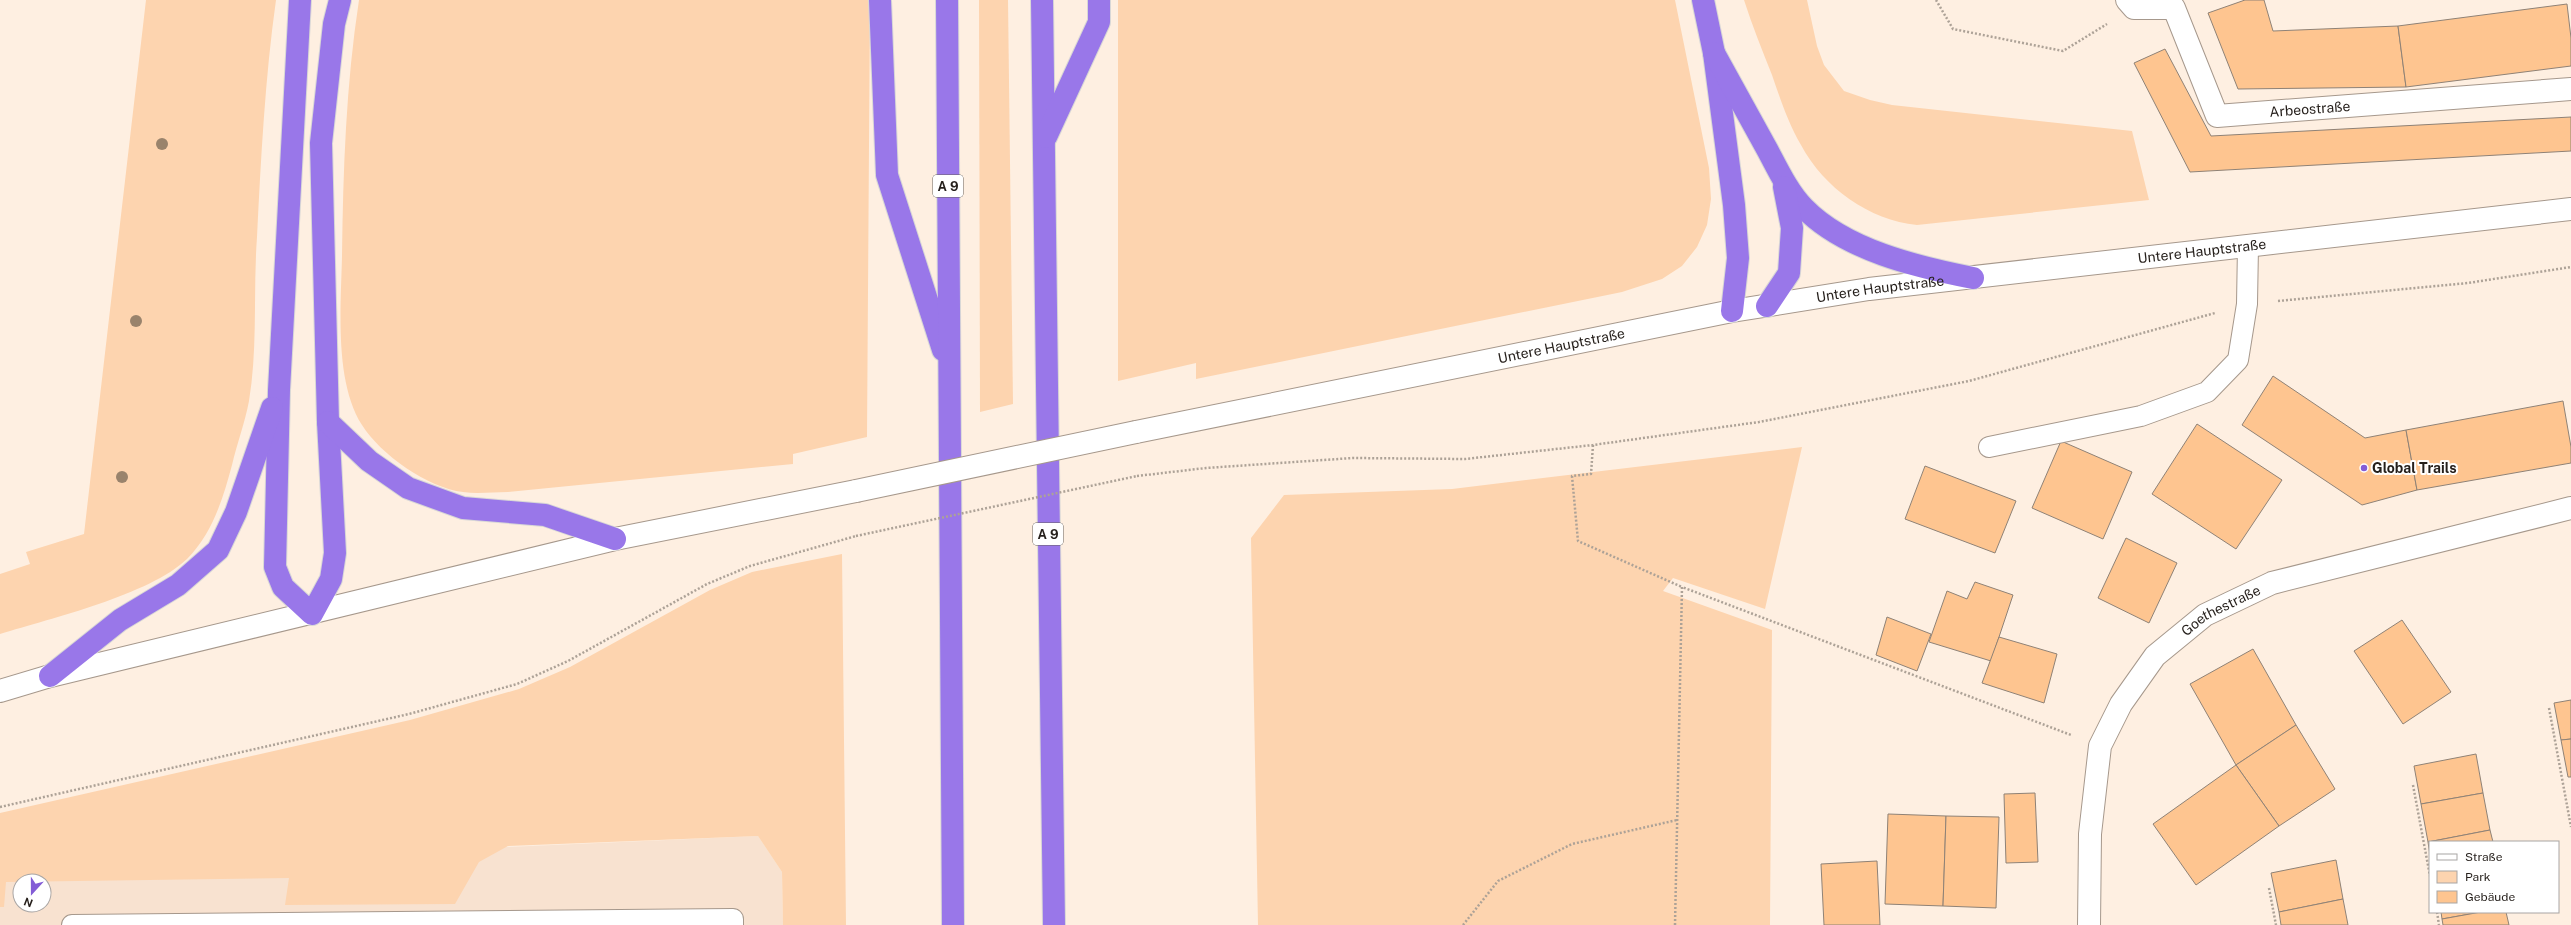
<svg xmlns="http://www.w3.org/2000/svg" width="2571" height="925" viewBox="0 0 2571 925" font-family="'Public Sans',sans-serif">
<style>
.built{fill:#f8e2d0;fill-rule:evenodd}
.green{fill:#fdd4af}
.building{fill:#fec590;stroke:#8f8276}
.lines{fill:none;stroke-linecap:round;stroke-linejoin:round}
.service-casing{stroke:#a6988c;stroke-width:22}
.minor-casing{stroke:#a6988c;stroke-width:24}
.secondary-casing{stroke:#a6988c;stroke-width:24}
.motorway-casing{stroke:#d8d7d6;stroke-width:24}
.path{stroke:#ada297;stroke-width:2.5;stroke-dasharray:2 2;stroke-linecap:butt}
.service{stroke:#fff;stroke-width:20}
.minor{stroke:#fff;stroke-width:22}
.secondary{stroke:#fff;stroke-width:22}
.motorway{stroke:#9977e9;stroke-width:22}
.secondary-bridge-casing{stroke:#a6988c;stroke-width:24;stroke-linecap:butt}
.path-bridge{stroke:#ada297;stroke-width:2.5;stroke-dasharray:2 2;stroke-linecap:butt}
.secondary-bridge{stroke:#fff;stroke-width:22}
.tree{fill:#99836c}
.poi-dot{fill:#835cd6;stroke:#fff;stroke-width:1.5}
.labels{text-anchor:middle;stroke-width:4;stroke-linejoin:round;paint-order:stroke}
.shield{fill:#fff;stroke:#66625f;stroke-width:1}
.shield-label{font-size:13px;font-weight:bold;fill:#251f1b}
.street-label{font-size:14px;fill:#251f1b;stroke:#fff}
.poi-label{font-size:14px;font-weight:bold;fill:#251f1b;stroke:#fff;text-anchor:start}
</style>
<rect width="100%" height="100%" fill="#feefe1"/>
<path class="built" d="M758 836 782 872 783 925H0V869ZM20 881H44V905H20Z"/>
<g class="green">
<path d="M146 0H276C265 78 261 158 257 237 253 291 258 348 249 401 245 422 237 444 232 465 223 499 212 534 187 559 149 595 52 618 0 634V574L30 564 26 552 84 534Z"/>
<path d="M359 0H870L867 437 793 454V464L508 492C493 492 477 494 463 492 428 488 380 454 362 425 334 381 341 306 342 256 343 171 346 84 359 0Z"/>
<path d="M979 0H1008L1013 404 980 412Z"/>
<path d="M1118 0H1675L1709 168 1711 199 1707 225 1697 247 1682 266 1662 279 1622 292 1196 379V363L1118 381Z"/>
<path d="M1744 0H1807L1817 46 1824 65 1844 91 1870 100 1892 105 2132 131 2149 200 1917 225C1869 220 1824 188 1801 145 1788 123 1780 98 1772 75 1762 50 1752 25 1744 0Z"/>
<path d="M1802 447 1765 609 1673 578 1663 591 1772 630 1770 925H1258L1251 538 1284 495 1452 489Z"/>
<path d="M842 554 846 925H783L782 872 758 836 508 846 479 862 455 904 285 905 289 878 6 882 4 907H0V813L410 720 519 689 570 667 710 590 752 572Z"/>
</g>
<g class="building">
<path d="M2245 0H2264L2273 31 2398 26 2406 87 2238 89 2208 13Z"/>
<path d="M2567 4 2571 38V66L2406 87 2398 26Z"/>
<path d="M2165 49 2211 136 2571 117V151L2190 172 2134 63Z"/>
<path d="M2273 376 2365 438 2406 430 2417 490 2362 505 2242 425Z"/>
<path d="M2563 401 2571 447V463L2417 490 2406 430Z"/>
<path d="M2197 424 2282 480 2236 549 2152 494Z"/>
<path d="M2061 441 2132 472 2103 539 2032 508Z"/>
<path d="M1925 466 2016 501 1995 553 1905 519Z"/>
<path d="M2126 538 2177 563 2149 623 2098 598Z"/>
<path d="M1975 582 2013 595 1991 661 1929 642 1947 591 1967 599Z"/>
<path d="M1887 617 1931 634 1917 671 1876 655Z"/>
<path d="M2402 620 2451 692 2403 724 2354 651Z"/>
<path d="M1999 637 2057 654 2044 703 1982 683Z"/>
<path d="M2253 649 2296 725 2236 765 2190 684Z"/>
<path d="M2571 700V739L2561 740 2554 703Z"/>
<path d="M2296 725 2335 789 2279 826 2236 765Z"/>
<path d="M2571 739V777H2568L2561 740Z"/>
<path d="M2476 754 2483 793 2421 804 2414 766Z"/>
<path d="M2236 765 2279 826 2196 885 2153 824Z"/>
<path d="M2035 793 2038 862 2006 863 2004 794Z"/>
<path d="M2483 793 2490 830 2428 842 2421 804Z"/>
<path d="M1888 814 1946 816 1943 906 1885 904Z"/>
<path d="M1946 816 1999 817 1996 908 1943 906Z"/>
<path d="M2490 830 2493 842H2430V855L2428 842Z"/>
<path d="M2336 860 2343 899 2279 912 2271 873Z"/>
<path d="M1877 861 1880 925H1824L1821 864Z"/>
<path d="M2343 899 2348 925H2281L2279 912Z"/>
<path d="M2441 912H2481L2442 919Z"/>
<path d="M2481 912H2506L2509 925H2443L2442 919Z"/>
</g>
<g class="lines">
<g class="service-casing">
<g id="service">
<path d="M1989 447 2141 416 2207 392 2238 360 2247 304 2248 246"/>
<path d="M72 925 733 919V925"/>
</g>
</g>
<g class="minor-casing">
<g id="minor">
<path id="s1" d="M2127 0 2134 8H2174L2217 116 2571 89"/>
<path id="s2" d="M2089 925 2090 834 2100 746 2121 704 2155 656 2205 615 2272 583 2571 508"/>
</g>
</g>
<g class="secondary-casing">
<g id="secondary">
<path id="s3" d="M1136 432 1732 311 1869 289 2571 209"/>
<path d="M0 691 50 676 615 539 856 491"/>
</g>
</g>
<g class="motorway-casing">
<g id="motorway">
<path d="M300 0 279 390 275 567 283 587 312 614 331 579 335 553 328 422 321 143 334 24 340 0"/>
<path d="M880 0 887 175 943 350"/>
<path d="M947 0 953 925"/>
<path d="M1042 0 1054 925"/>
<path d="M1703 0 1714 53 1734 205 1738 258 1732 311"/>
<path d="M1714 53C1732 86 1750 118 1768 151 1778 170 1789 193 1804 208 1845 250 1917 267 1973 278"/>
<path d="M1046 137 1099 22V0"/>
<path d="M1767 306 1789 273 1792 228 1784 187"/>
<path d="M328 422 369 461 408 488 463 508 545 515 615 539"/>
<path d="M50 676 120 620 178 585 218 550 236 512 272 408"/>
</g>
</g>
<g class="path">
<path d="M1936 0 1953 29 2063 51 2107 24"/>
<path d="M2278 301 2468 283 2571 267"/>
<path d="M1593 445 1591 474 1572 476 1578 541 1682 587"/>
<path d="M1137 476 1206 468 1353 458 1465 459 1593 445 1759 422 1969 381 2215 313"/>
<path d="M2549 708 2571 827"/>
<path d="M2413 785 2430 876"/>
<path d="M0 807 409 714 517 684 568 661 707 584 750 566 856 536"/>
<path d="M2269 888 2276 925"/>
<path d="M2437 912 2439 925"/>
<path d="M1463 925 1498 881 1572 844 1677 820"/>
<path d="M1675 925 1682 587 2071 735"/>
</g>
<use href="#service" class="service"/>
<use href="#minor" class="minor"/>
<use href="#secondary" class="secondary"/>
<use href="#motorway" class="motorway"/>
<g class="secondary-bridge-casing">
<path id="secondary-bridge" d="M856 491 1136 432"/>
</g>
<path class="path-bridge" d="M856 536 1137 476"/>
<use href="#secondary-bridge" class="secondary-bridge"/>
</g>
<g class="tree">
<circle cx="162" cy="144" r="6"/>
<circle cx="136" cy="321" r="6"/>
<circle cx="122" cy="477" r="6"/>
</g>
<circle class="poi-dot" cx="2364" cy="468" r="4"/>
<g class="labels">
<g class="shield">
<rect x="933" y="175" width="30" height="22" rx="3"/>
<rect x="1033" y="523" width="30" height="22" rx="3"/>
</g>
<g class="shield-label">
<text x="948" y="191">A 9</text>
<text x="1048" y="539">A 9</text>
</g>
<g class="street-label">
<text dy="5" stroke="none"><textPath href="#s1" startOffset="260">Arbeostraße</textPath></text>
<text dy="5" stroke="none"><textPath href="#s3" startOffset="1082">Untere Hauptstraße</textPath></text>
<text dy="5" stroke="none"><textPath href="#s3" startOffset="758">Untere Hauptstraße</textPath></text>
<text dy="5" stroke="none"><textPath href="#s3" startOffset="434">Untere Hauptstraße</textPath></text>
<text dy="5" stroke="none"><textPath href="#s2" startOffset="366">Goethestraße</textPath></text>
</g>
<g class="poi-label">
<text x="2372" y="473">Global Trails</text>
</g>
</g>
<rect x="2429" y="841" width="130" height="72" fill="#ffffff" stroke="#a8a5a4"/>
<rect x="2437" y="854" width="20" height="6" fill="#ffffff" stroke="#a8a5a4"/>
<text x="2465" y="861" font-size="12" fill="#251f1b">Straße</text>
<rect x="2437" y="871" width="20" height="12" fill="#fdd4af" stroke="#a8a5a4"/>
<text x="2465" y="881" font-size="12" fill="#251f1b">Park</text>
<rect x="2437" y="891" width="20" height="12" fill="#fec590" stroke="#a8a5a4"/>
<text x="2465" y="901" font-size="12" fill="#251f1b">Gebäude</text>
<g transform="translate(32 893) rotate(201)"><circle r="19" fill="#ffffff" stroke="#a8a5a4"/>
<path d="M0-3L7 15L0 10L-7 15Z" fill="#835cd6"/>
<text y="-6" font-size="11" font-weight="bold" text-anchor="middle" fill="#251f1b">N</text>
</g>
</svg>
